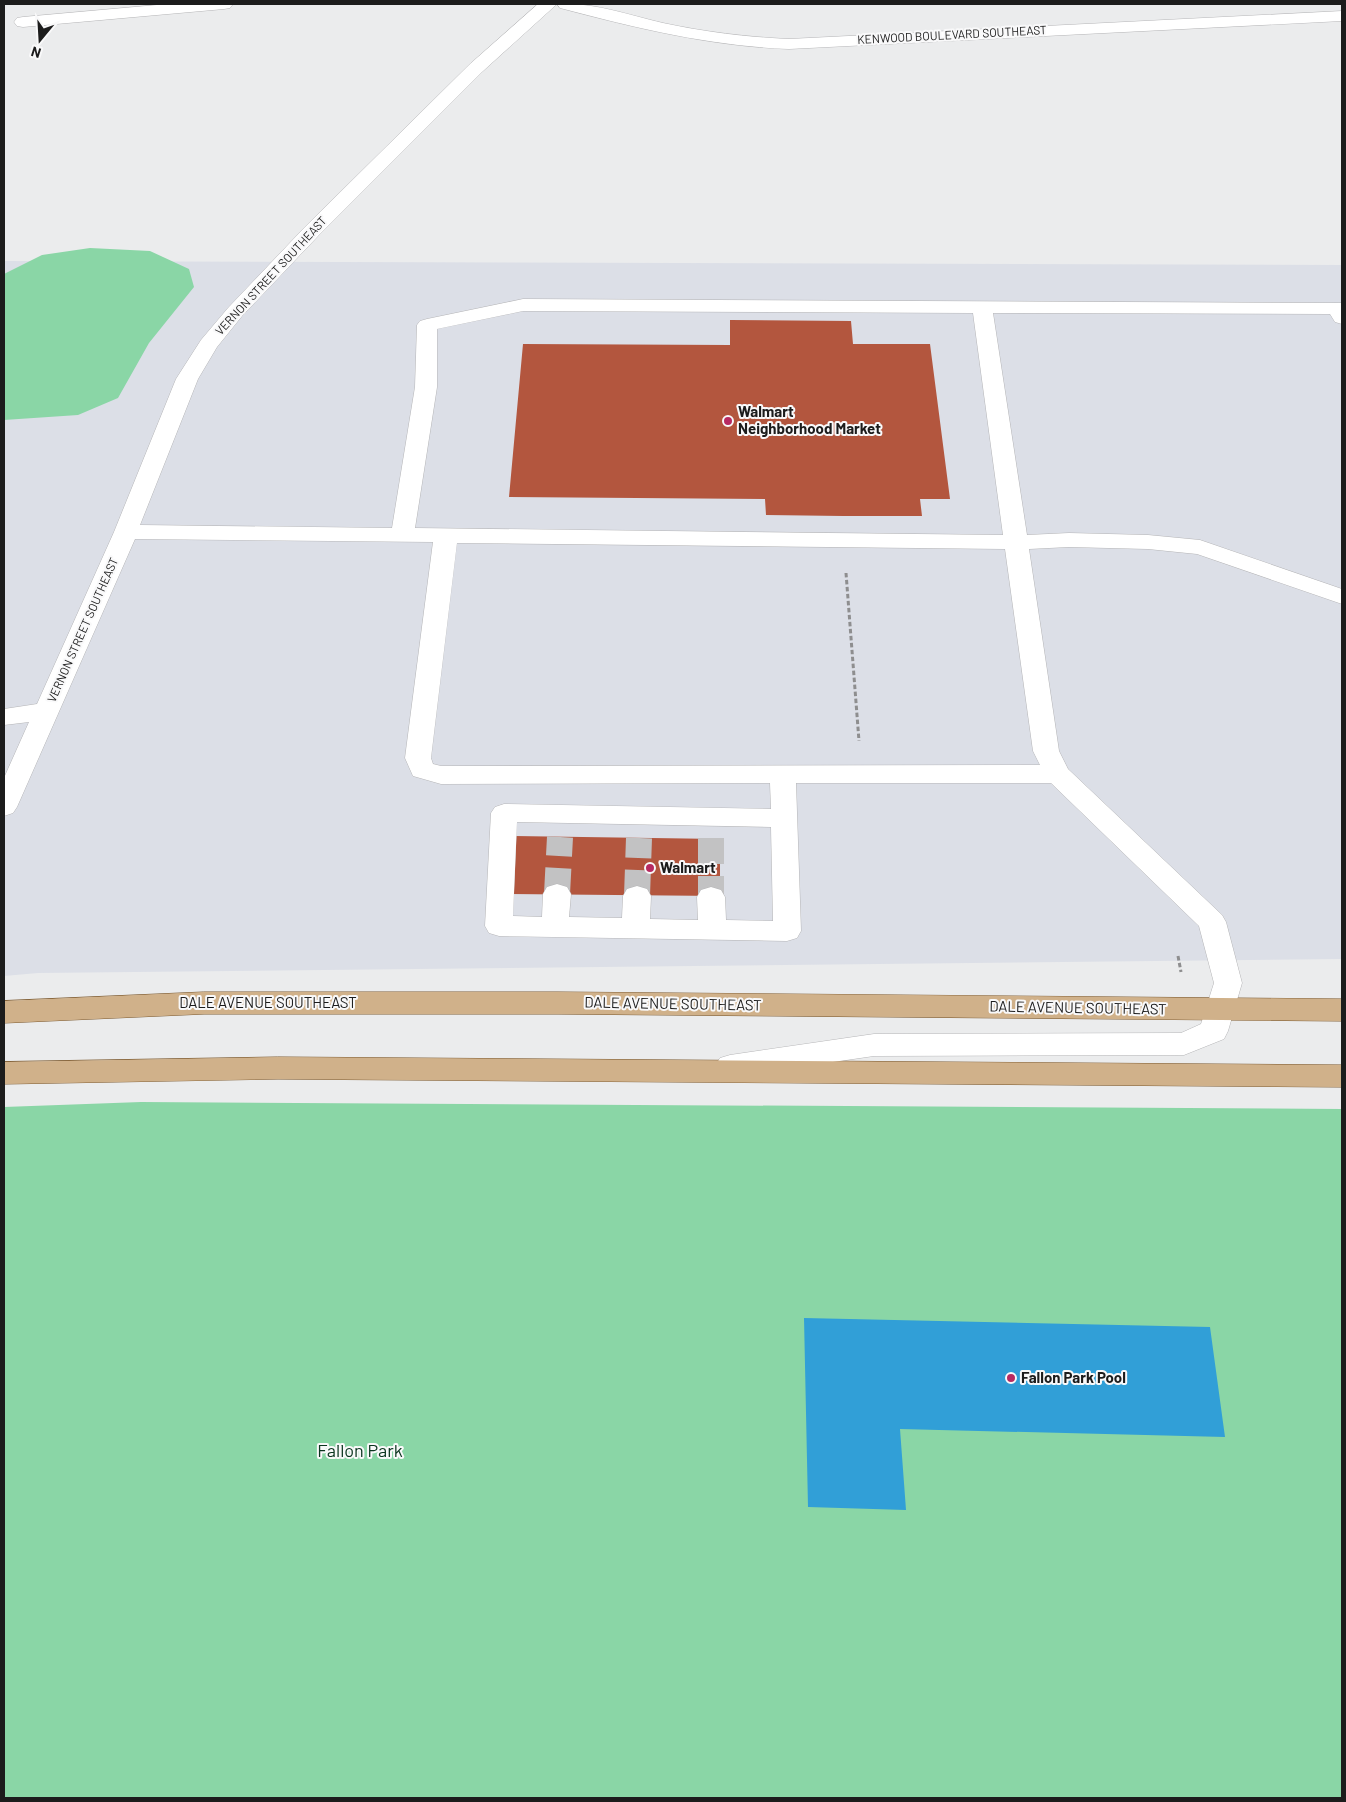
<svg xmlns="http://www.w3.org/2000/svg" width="1346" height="1802" viewBox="0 0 1346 1802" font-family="Barlow,sans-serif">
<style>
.built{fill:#dcdfe7}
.green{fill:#8ad6a6}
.water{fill:#319fd7}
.building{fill:#b3563e}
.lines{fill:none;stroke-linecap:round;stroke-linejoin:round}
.minor-tunnel{stroke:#c2c2c3;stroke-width:26;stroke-dasharray:26 12;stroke-linecap:butt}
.minor-casing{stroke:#b5b5b7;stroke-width:1}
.major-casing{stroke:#7d5b31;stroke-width:1}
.path{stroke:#8e8e8f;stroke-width:3;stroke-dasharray:4.5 2.5;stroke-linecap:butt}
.minor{fill:#fff;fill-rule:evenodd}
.major{fill:#d0b18a;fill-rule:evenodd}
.poi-dot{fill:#b72a61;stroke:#f9f9fa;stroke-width:2}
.labels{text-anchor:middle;stroke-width:4;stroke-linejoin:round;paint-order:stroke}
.far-street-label{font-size:12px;fill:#1c1c1c;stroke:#f9f9fa}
.poi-label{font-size:15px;font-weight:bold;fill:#1c1c1c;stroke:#f9f9fa;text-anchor:start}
.street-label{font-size:15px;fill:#1c1c1c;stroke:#f9f9fa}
.near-park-label{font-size:18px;fill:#0a351e;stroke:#f9f9fa}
</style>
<rect width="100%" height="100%" fill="#ebeced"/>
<path class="built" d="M4 261 1342 265V959L38 973 4 976Z"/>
<g class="green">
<path d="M90 248 150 251 189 269 194 287 149 343 118 398 78 415 4 420V274L42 255Z"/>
<path d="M141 1102 1342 1109V1798H4V1107Z"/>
</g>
<path class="water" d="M804 1318 1210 1327 1225 1437 900 1429 906 1510 808 1507Z"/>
<g class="building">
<path d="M730 320 851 321 853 344H930L950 499H920L922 516H843L766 515 765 499 509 497 523 344 730 345Z"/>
<path d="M514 836 720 839V896L510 894Z"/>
</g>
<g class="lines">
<g class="minor-tunnel">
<path d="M711 838V897"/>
<path d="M557 894 560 837"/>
<path d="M637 896 639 838"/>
</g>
<g class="minor-casing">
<g id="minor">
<path d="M168 4H233L230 8 224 9 23 27 17 26 14 22 17 18 23 17Z"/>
<path d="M538 4H557L482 72 319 235 242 316 217 347 198 379 140 525 392 528 415 387 417 325 420 321 427 319 523 299 1342 303V324L1335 322 1330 314 993 313 1027 535 1069 533 1148 535 1200 540 1342 589V604L1197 554 1148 549 1069 547 1029 549 1059 751 1068 769 1222 915 1226 922 1242 983 1228 1031 1224 1039 1184 1055 874 1056 730 1077 720 1074 715 1066 720 1058 730 1055 874 1034 1181 1033 1201 1024 1214 983 1199 926 1051 783H796L801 931 797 938 787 941 499 936 489 933 485 926 491 813 495 807 504 804 771 809 770 783 441 784 413 776 405 758 433 542 135 539 17 807 13 813 4 816V778L29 722 4 725V709L37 704 114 532 176 379 201 340 228 308 305 227 470 64ZM523 311 973 313 1003 535 415 528 437 387V329ZM457 543 1005 549 1033 751 1040 765 441 766 433 764 431 758ZM517 822 771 827 773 921 726 920 725 897 721 890 711 887 701 890 697 897 698 920 650 919 651 896 647 889 637 886 627 889 623 896 622 918 569 917 571 894 567 887 557 884 547 887 543 894 542 917 513 916Z"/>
<path d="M557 4C593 2 628 15 663 23 705 32 746 37 789 39L1342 11V21L789 49C710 46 636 28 560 8Z"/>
</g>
</g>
<g class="major-casing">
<g id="major">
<path d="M204 992H558L1342 999V1021L558 1014H204L4 1023V1001Z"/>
<path d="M278 1057 1342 1065V1087L278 1079 4 1084V1062Z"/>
</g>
</g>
<g class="path">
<path d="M846 573 859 741"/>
<path d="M1178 956 1181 972"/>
</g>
<use href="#minor" class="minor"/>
<use href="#major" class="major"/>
</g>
<g class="poi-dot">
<circle cx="728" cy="421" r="5"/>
<circle cx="650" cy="868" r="5"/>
<circle cx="1011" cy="1378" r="5"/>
</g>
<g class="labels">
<g class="far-street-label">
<text transform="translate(952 35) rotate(-3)" y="4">KENWOOD BOULEVARD SOUTHEAST</text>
<text transform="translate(271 276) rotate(-47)" y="4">VERNON STREET SOUTHEAST</text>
<text transform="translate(83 630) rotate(-66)" y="4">VERNON STREET SOUTHEAST</text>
</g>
<g class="poi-label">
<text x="738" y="417">Walmart<tspan x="738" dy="17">Neighborhood Market</tspan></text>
<text x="660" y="873">Walmart</text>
<text x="1021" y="1383">Fallon Park Pool</text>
</g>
<g class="street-label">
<text x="268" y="1008">DALE AVENUE SOUTHEAST</text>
<text transform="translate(673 1004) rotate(1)" y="5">DALE AVENUE SOUTHEAST</text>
<text transform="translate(1078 1008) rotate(1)" y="5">DALE AVENUE SOUTHEAST</text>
</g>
<g class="near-park-label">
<text x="360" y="1457">Fallon Park</text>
</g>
</g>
<rect width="1346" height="1802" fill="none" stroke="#1c1c1c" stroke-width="10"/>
<g transform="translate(40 40) rotate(198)" stroke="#f9f9fa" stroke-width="4" paint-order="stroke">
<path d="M0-4L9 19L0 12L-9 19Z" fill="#1c1c1c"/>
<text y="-8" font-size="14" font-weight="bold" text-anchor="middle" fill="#1c1c1c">N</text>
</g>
</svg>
